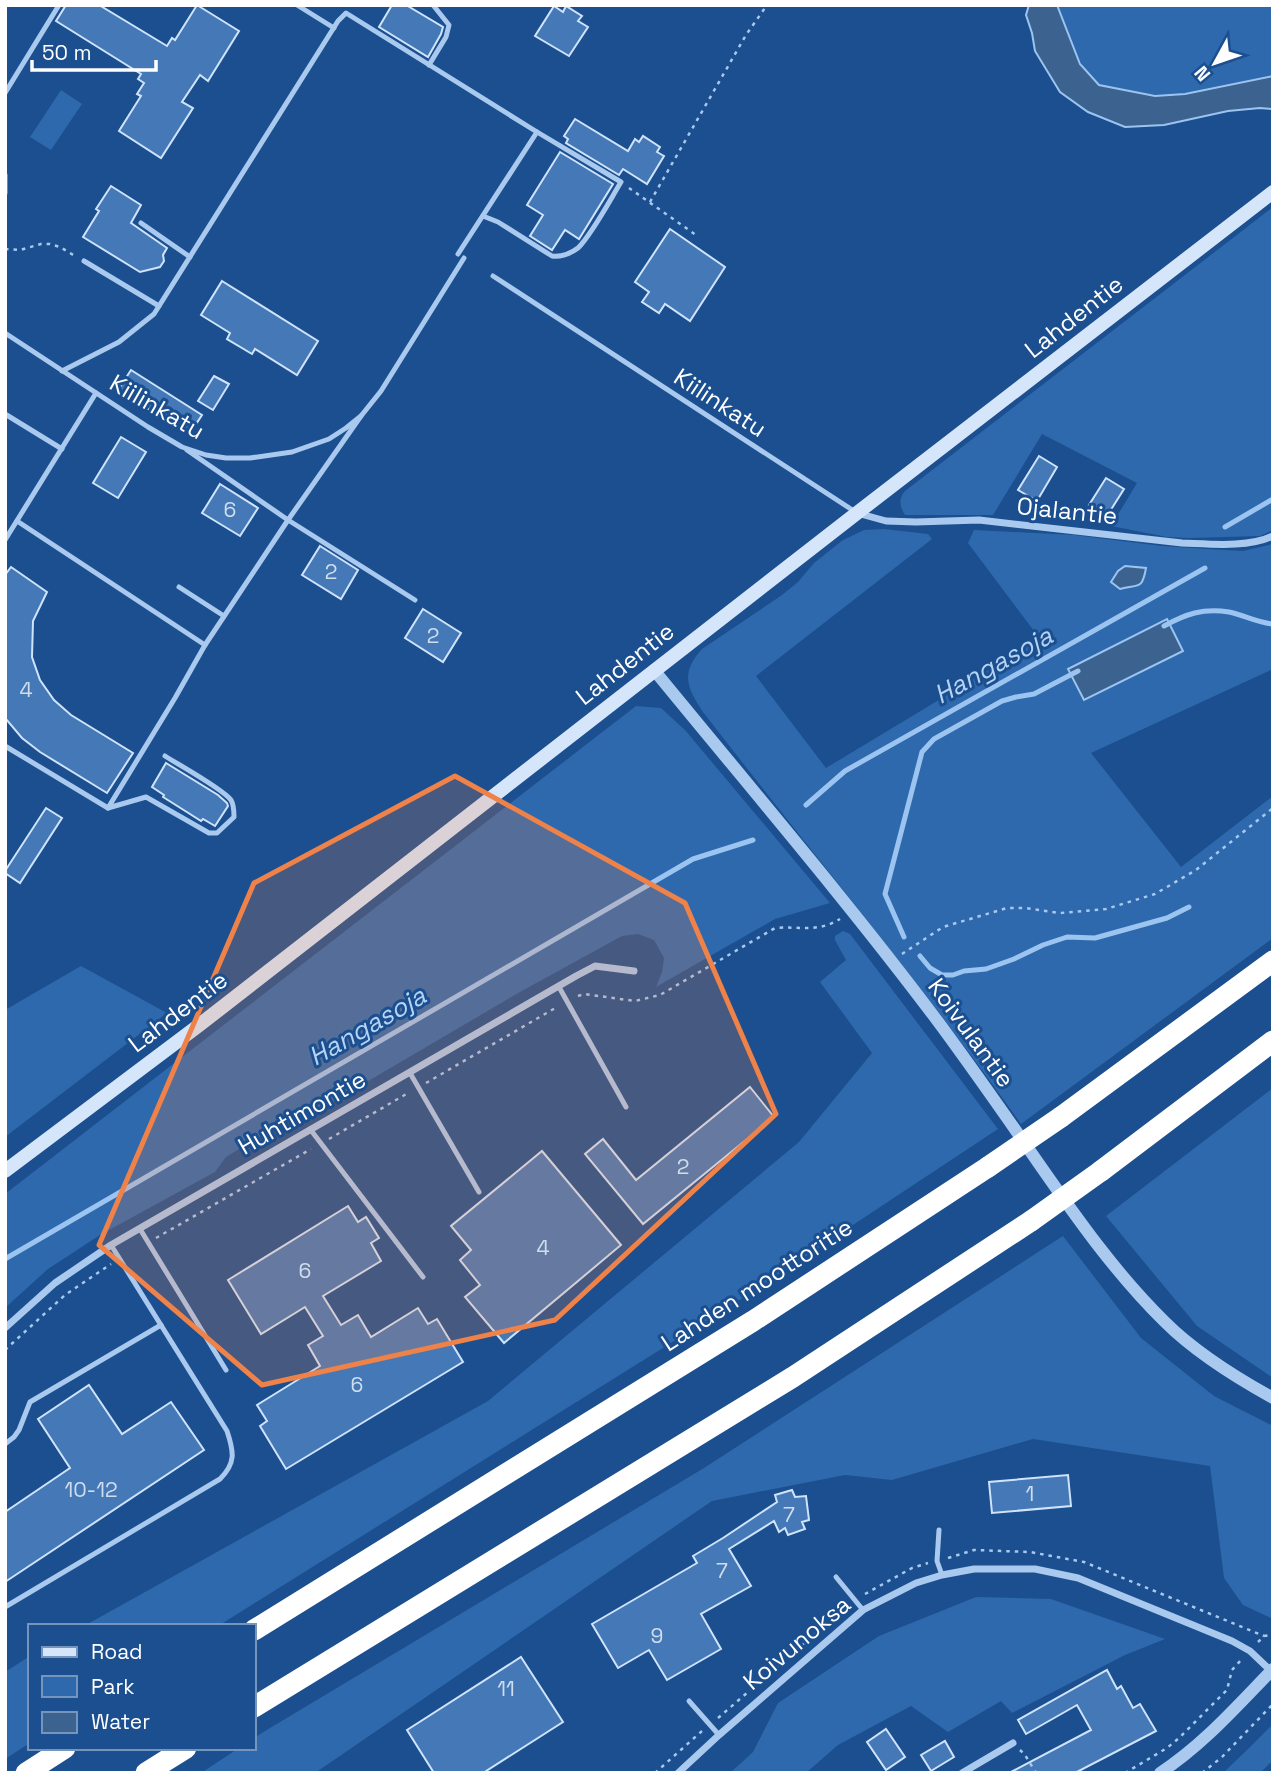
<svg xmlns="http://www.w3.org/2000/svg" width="1278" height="1778" viewBox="0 0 1278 1778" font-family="'Space Grotesk',sans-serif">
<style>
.green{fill:#2e69ad}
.water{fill:#3c6290;stroke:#9cc4f0;stroke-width:2}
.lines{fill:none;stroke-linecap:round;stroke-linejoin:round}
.stream{stroke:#9cc4f0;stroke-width:5}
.building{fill:#4478b7;stroke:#cfe3fa;stroke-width:2}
.path{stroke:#a9c9ee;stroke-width:2.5;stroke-dasharray:3.5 5;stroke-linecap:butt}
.service{stroke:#a9c9ee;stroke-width:5}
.minor{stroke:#a9c9ee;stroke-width:7}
.tertiary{stroke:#a9c9ee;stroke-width:12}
.secondary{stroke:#d6e6fa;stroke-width:14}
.motorway{stroke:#fff;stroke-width:21}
.motorway-bridge{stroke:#fff;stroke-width:21}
.marked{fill:#ee8249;fill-opacity:0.2;stroke:#ee8249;stroke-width:5;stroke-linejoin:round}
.labels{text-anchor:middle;stroke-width:6;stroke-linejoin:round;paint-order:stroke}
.number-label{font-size:21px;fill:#d0dded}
.street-label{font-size:24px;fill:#fff;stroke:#1b4f8f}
.water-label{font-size:26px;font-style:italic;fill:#b5d3f5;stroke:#1b4f8f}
</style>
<rect width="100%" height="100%" fill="#1b4f8f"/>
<g class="green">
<path d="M1057 5H1273V76C1220 87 1168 104 1114 89 1110 88 1103 87 1099 85 1082 73 1061 25 1057 5Z"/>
<path d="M61 90 82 104 51 150 30 137Z"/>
<path d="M1273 207V530L1260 536 1189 538 1167 537 1111 526 1137 483 1042 434 993 515H905C900 507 898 499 905 491Z"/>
<path d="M884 529 928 534 932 539 756 676 826 768 1040 639 968 543 974 530 1074 535 1162 546 1208 549 1243 551 1273 544V669L1091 753 1181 867 1273 796V938L1021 1124C920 982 809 849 703 712 687 688 680 673 702 649L782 595 798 582 814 563 843 540 864 530Z"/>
<path d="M636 706 661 708 685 730 830 903 775 919 656 987 662 972 664 958 654 940 638 934 622 936 520 992 353 1090 330 1104 302 1111 226 1157 215 1172 100 1235 48 1269 5 1308V1194Z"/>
<path d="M843 931 850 934 998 1129 738 1301 218 1626H84L488 1401 799 1142 872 1053 820 982 846 960 835 940V936Z"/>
<path d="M81 966 167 1013 5 1137V1010Z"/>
<path d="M1273 1088V1378L1197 1326 1106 1216Z"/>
<path d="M1063 1236 1141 1338 1214 1396 1273 1426V1619L1243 1605 1224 1578 1210 1466 1033 1439 892 1480 845 1475 712 1501 315 1773H201L239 1748H254V1738L270 1728 704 1468Z"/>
<path d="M976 1597 1051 1599 1165 1639 1125 1655 1012 1713 1001 1701 948 1732 911 1706 838 1745 806 1773H730L753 1752 778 1703 879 1636Z"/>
<path d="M30 1656V1743L5 1759V1672Z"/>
<path d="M1273 1724V1760L1260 1773H1223L1249 1748Z"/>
</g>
<g class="water">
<path d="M1029 5H1057L1080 64 1099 85 1155 96 1185 94 1273 76V109L1260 108 1228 111 1164 125 1125 127 1088 112 1060 92 1035 51 1032 33 1026 15Z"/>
<path d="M1125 566 1146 568C1142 591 1138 584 1120 589L1111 582 1118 571Z"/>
<path d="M1167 619 1183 651 1084 700 1068 669Z"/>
</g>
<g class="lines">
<g class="stream">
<path d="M1225 527 1273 499"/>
<path d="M1164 626C1186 614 1202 608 1229 612 1244 615 1257 623 1273 624"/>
<path d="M806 805 845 771 1205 568"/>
<path d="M904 937 885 894 922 752 934 739 1002 701 1016 697 1034 694 1078 671"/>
<path d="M920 956 930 968 942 975H953L964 971 986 969 1014 959 1043 945 1067 937 1095 938 1167 918 1189 907"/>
<path d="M5 1259 693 859 753 840"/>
</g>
</g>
<g class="building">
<path d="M66 5H99L167 46 172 38 175 40 197 5 239 31 208 81 200 75 182 102 193 108 161 158 119 131 141 96 137 94 144 83 138 79 141 74 56 21Z"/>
<path d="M392 5H406L443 27 441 34 428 57 379 27Z"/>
<path d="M554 6 563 12 566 6 582 16 578 21 588 27 569 56 535 36Z"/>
<path d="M575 119 628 151 635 139 639 142 643 136 660 147 657 152 664 156 647 184 623 169 619 175 566 143 568 139 564 136Z"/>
<path d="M560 152 613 184 579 239 565 230 552 250 530 236 543 215 527 205Z"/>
<path d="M111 186 141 205 131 223 167 248 163 255 164 261 160 267 140 272 83 237 99 211 96 209Z"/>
<path d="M670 229 725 267 690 321 665 304 659 313 642 302 649 292 635 282Z"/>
<path d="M222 281 318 341 297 375 255 349 252 354 227 339 230 333 201 315Z"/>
<path d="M131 370 202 415 189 435 118 390Z"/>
<path d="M214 376 229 384 213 410 198 401Z"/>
<path d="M121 437 146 452 118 498 93 483Z"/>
<path d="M1039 456 1057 467 1037 501 1018 490Z"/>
<path d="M1106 478 1124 489 1107 516 1089 505Z"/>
<path d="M220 484 258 508 240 536 202 513Z"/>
<path d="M320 546 358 570 341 599 302 575Z"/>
<path d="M11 567 47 592 33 621 32 657 40 680 54 700 71 715 133 753 107 793 40 752 22 738 5 718V575Z"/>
<path d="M423 609 461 633 443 662 405 638Z"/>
<path d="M166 763 218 795 227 803 228 806 215 826 203 819 201 821 190 814 163 797 164 795 152 787Z"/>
<path d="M46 808 62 818 20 883 5 873V871Z"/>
<path d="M750 1087 774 1117 643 1224 585 1154 603 1139 636 1180Z"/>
<path d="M542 1151 621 1245 504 1343 465 1297 480 1285 460 1260 471 1250 451 1226Z"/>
<path d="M348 1206 358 1222 366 1217 379 1238 371 1243 381 1261 323 1296 341 1325 358 1315 371 1337 418 1308 428 1324 437 1319 463 1362 286 1469 260 1426 267 1421 257 1405 320 1366 308 1345 323 1336 305 1307 261 1334 228 1280Z"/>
<path d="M89 1385 122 1434 171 1402 204 1450 5 1582V1512L70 1468 38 1419Z"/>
<path d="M1068 1475 1071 1506 992 1513 989 1482Z"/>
<path d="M792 1490 795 1497 806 1496 809 1520 802 1522 805 1529 788 1535 785 1528 779 1532 774 1521 729 1549 751 1586 701 1614 721 1649 667 1680 649 1650 618 1668 592 1624 697 1563 693 1556 723 1538 777 1502 775 1495Z"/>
<path d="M521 1657 563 1722 483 1773H434L407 1730Z"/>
<path d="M1107 1670 1117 1689 1121 1686 1133 1708 1140 1704 1156 1731 1075 1773H1009L1091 1730 1077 1705 1026 1734 1018 1720Z"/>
<path d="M886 1729 905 1757 886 1770 867 1742Z"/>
<path d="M945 1741 954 1757 931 1771 921 1755Z"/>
</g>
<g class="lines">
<g class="path">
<path d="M629 188 696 235"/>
<path d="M650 202 746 35 767 5"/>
<path d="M5 249 20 250 41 244H50L60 247 75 256"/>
<path d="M902 954 943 927 1007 908H1025L1060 913 1106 909 1155 894 1196 870 1273 808"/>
<path d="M578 996 584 994 635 1001 660 995 775 928C800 926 817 933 840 919"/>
<path d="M426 1083 557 1007"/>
<path d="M329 1139 408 1093"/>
<path d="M156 1238 311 1149"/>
<path d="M5 1350 65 1295 111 1264"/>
<path d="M948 1558 974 1550 1030 1552 1084 1562 1264 1636"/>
<path d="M865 1594 912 1568 928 1563"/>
<path d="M1258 1642 1264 1636 1273 1635"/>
<path d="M718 1718 845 1608"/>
<path d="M1020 1750 1025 1755 1036 1773"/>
<path d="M655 1773 702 1731"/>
<path d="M1125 1773 1167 1748 1179 1738 1227 1690 1232 1670 1241 1660"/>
<path d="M1202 1773 1222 1757 1273 1704"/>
</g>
<g class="service">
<path d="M297 5 334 28"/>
<path d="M429 65 446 37 449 25 433 5"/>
<path d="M5 93 59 5"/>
<path d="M5 175V193"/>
<path d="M141 223 190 257"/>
<path d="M458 254 537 132"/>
<path d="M84 261 159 306"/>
<path d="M493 276 854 511"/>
<path d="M5 333 148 427 182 447 206 455 226 458H250L292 452 329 439 346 428 361 416 381 391 464 258"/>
<path d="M62 371 119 342 154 314 338 21 346 13 537 132 621 182C610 200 592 234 578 248 570 254 562 257 552 256L498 222 483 216"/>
<path d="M5 414 62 449"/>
<path d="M187 450 288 520 415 600"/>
<path d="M17 521 205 645"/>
<path d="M5 540 96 393"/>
<path d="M179 587 224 616"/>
<path d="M5 746 108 808"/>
<path d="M165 756C179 765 223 789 231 800 234 805 234 812 234 817L217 833H209L146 797 108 808 175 698 205 645 288 520 361 416"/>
<path d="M559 987 626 1107"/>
<path d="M410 1073 479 1192"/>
<path d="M310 1129 423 1277"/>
<path d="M140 1229 226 1370"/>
<path d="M5 1444 14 1437 19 1430 30 1402 161 1325"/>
<path d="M939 1530 937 1561 942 1575"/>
<path d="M836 1577 863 1610"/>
<path d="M5 1607 220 1479C236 1463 234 1452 227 1431L111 1245"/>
<path d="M689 1701 719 1735"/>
</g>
<g class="minor">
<path d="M857 513 886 521 916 522 979 520 1182 543C1210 544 1248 548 1273 536"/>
<path d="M5 1328 55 1283 111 1245 576 976 595 966 634 971"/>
<path d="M678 1773 719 1735 863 1610 916 1583 942 1575 974 1569H1035L1078 1578 1232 1641 1250 1651 1271 1671"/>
<path d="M962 1773 1013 1743"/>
</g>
<g class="tertiary">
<path d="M654 670C748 785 844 897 933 1015 969 1063 1003 1112 1037 1161 1076 1217 1116 1274 1165 1322 1196 1353 1235 1377 1273 1398"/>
<path d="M1160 1773C1203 1745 1237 1706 1273 1669"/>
</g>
<path class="secondary" d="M5 1171 198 1026 857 513 1273 192"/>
<g class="motorway">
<path d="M1061 1117 1273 961"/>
<path d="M1101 1171 1273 1041"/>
<path d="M254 1630 753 1321 988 1167"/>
<path d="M254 1707 793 1377 1031 1221"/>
<path d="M26 1773 65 1748"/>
<path d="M146 1773 186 1748"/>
</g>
<g class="motorway-bridge">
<path d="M988 1167 1061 1117"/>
<path d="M1031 1221 1101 1171"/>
</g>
</g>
<path class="marked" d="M455 776 685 903 776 1114 555 1320 262 1385 99 1245 254 883Z"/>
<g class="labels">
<g class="number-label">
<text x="230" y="517">6</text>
<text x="331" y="579">2</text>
<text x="433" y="643">2</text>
<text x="26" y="697">4</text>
<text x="683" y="1174">2</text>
<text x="543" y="1255">4</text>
<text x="305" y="1278">6</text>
<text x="357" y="1392">6</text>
<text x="91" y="1497">10-12</text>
<text x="1030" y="1501">1</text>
<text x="789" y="1522">7</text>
<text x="722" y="1578">7</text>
<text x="657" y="1643">9</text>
<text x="506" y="1696">11</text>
</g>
<g class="street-label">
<text transform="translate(1074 317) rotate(-38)" y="8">Lahdentie</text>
<text transform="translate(720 403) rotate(33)" y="8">Kiilinkatu</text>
<text transform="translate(157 407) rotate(30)" y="8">Kiilinkatu</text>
<text transform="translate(1067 511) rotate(6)" y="8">Ojalantie</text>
<text transform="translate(625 664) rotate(-38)" y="8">Lahdentie</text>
<text transform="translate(178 1012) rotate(-37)" y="8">Lahdentie</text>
<text transform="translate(971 1033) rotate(54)" y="8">Koivulantie</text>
<text transform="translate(302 1113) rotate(-30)" y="8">Huhtimontie</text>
<text transform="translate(757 1285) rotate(-33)" y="8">Lahden moottoritie</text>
<text transform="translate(797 1643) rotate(-40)" y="8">Koivunoksa</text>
</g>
<g class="water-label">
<text transform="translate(993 665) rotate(-29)" y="9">Hangasoja</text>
<text transform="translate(367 1026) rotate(-30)" y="9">Hangasoja</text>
</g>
</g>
<rect width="1278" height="1778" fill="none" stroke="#ffffff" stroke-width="14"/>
<rect x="28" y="1624" width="228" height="126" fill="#1b4f8f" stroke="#7695bc" stroke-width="2"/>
<rect x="42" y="1647" width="35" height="10" fill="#d6e6fa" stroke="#7695bc" stroke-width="2"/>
<text x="91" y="1659" font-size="21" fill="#ffffff">Road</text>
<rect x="42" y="1676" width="35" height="21" fill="#2e69ad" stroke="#7695bc" stroke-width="2"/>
<text x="91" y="1694" font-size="21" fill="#ffffff">Park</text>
<rect x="42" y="1712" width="35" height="21" fill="#3c6290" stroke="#7695bc" stroke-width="2"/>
<text x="91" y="1729" font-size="21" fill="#ffffff">Water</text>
<g transform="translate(1215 63) rotate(230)" stroke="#1b4f8f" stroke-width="5" paint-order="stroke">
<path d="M0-5L12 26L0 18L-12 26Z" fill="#ffffff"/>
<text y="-10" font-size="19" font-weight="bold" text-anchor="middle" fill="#ffffff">N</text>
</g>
<path d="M32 60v10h124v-10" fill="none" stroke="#ffffff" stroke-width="3.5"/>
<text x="42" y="60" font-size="21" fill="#ffffff" stroke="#1b4f8f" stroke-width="5" paint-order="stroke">50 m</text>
</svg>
